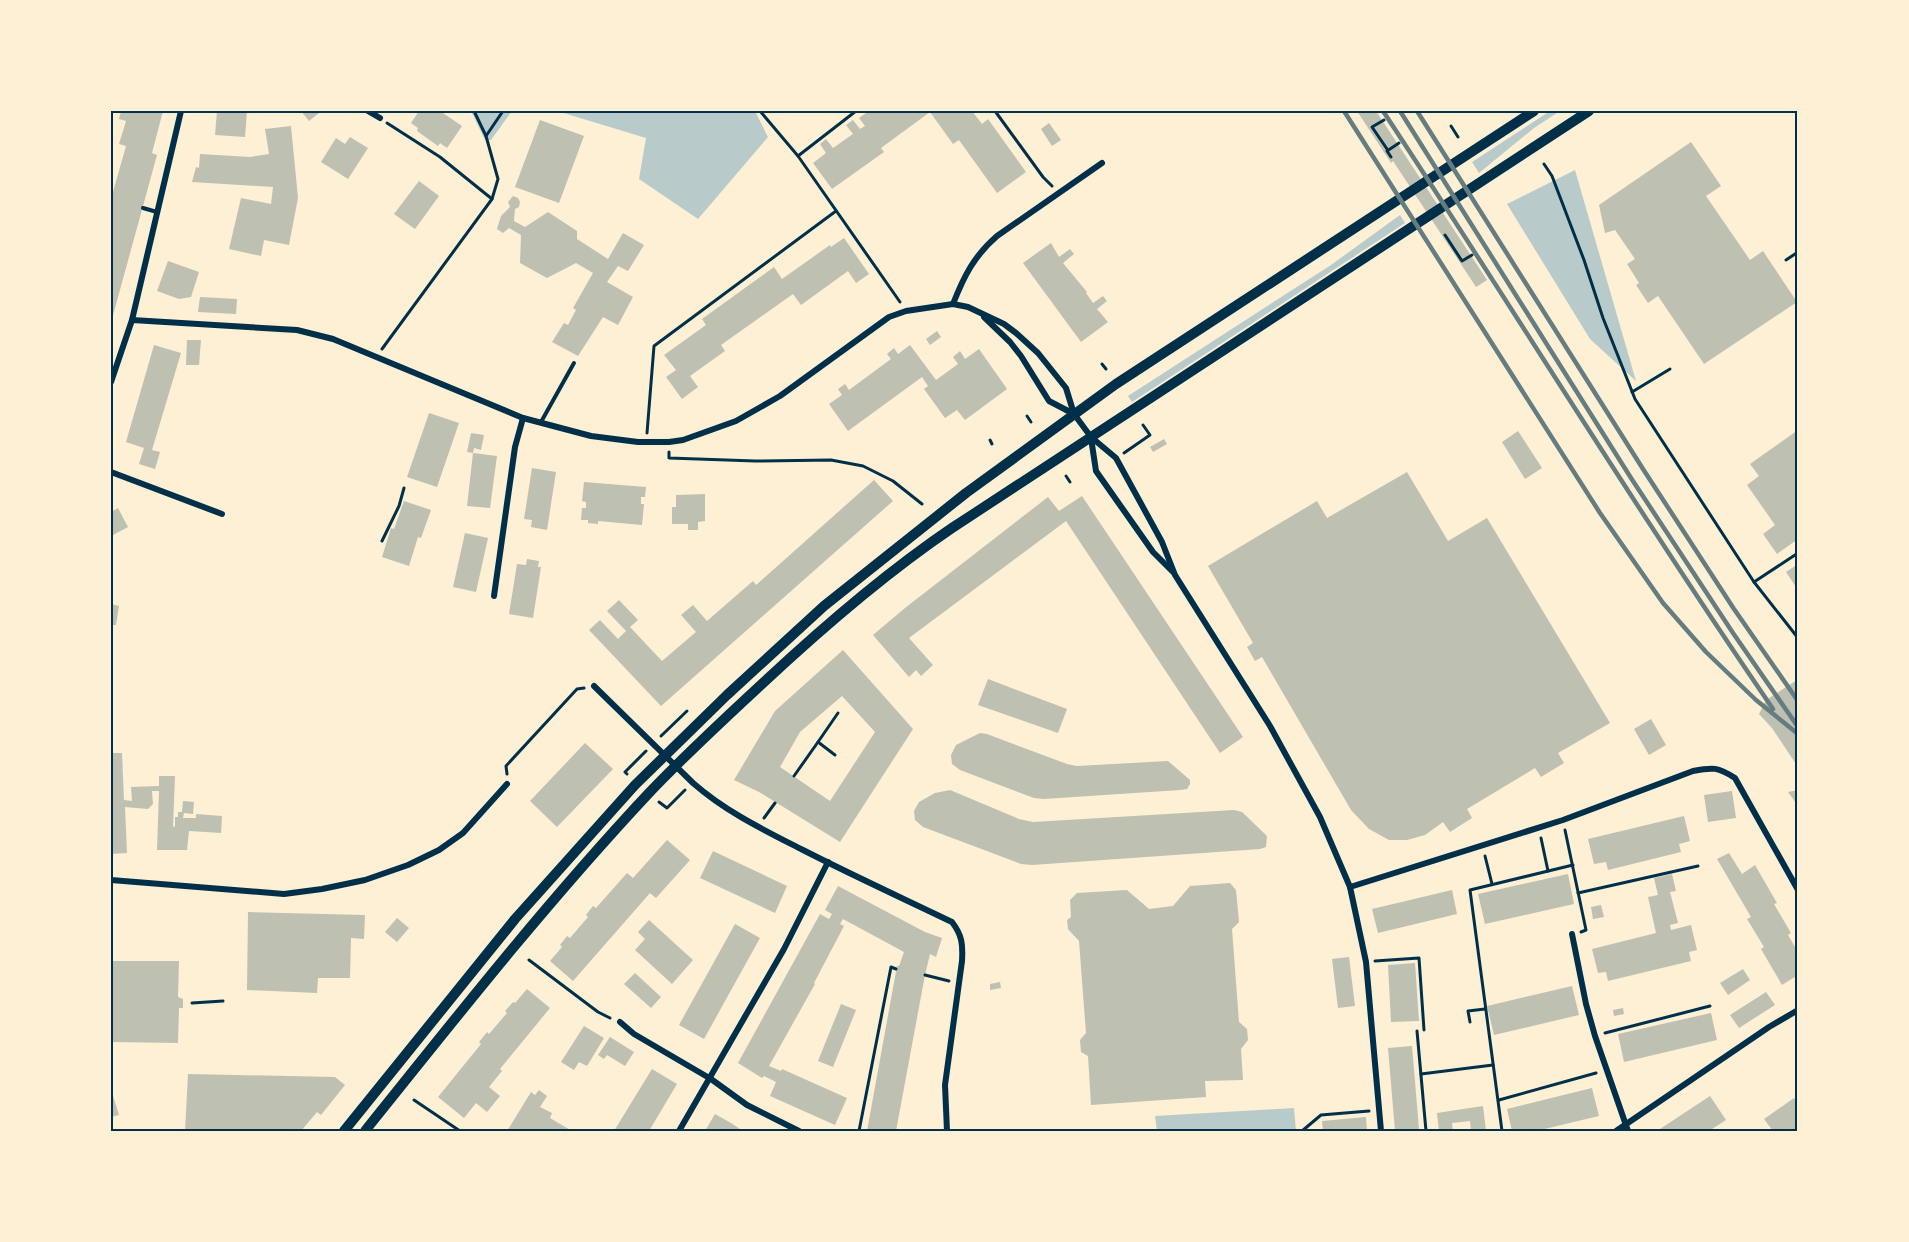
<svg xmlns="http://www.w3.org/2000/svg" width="1909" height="1242" viewBox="0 0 1909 1242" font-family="Overpass,sans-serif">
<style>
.green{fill:#b9caca}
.building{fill:#bec0b2;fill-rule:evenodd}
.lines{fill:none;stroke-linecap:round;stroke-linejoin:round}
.path{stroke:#003049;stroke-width:3}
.service{stroke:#003049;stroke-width:4}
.minor{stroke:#003049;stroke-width:6}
.primary{stroke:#003049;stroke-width:10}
.rail{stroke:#657d81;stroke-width:4.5}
.neatline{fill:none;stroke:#003049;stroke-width:2}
</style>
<rect width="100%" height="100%" fill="#fdf0d5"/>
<g class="green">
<path d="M471 111H512L491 140H485Z"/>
<path d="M557 111H755L768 137 698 219 639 179 646 138Z"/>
<path d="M1550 111H1560L1534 128 1479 173 1472 162Z"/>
<path d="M1575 170 1636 381 1590 339 1507 204Z"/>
<path d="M1400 215 1405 223 1132 402 1128 396 1331 265Z"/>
<path d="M1294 1108 1296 1131H1157L1155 1116Z"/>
</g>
<g class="building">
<path d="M121 111H163L152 153 157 155 112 319 111 199 126 146 119 144 126 121 119 119Z"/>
<path d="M217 111H247L245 137 215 135Z"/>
<path d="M301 111H317L319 113 309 121Z"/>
<path d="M419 111H440L462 126 447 148 440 143 438 146 417 131 418 128 411 123Z"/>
<path d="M869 111H972L982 124 988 119 1026 172 997 193 959 140 953 144 930 112 881 148 884 152 832 189 813 163 826 153 820 144 826 139 833 148 853 134 846 125 853 120 860 129 865 126 859 118Z"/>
<path d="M1357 111H1376L1487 280 1476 287 1393 161 1391 163Z"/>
<path d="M540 120 584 136 559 203 515 187Z"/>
<path d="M1049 123 1061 140 1052 146 1041 129Z"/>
<path d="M291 126 298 198 289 245 264 240 261 256 229 249 241 198 271 204 273 187 192 182 196 167 199 168 200 154 250 157 269 154 265 129Z"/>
<path d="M350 137 368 148 348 179 321 162 336 138 345 144Z"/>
<path d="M1691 142 1721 186 1706 196 1750 260 1763 251 1797 302 1704 364 1658 296 1648 303 1636 285 1639 283 1627 264 1635 259 1615 230 1605 233 1599 205Z"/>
<path d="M419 181 439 196 415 229 394 214Z"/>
<path d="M513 196 518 198 520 202 519 207 515 209 514 221 525 227 548 212 577 231V239L608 259 623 233 644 245 628 271 618 266 607 282 633 297 618 325 603 317 578 356 552 342 564 323 568 325 576 310 573 308 593 273 576 263 547 278 520 263 521 235 509 228 503 233 497 229 501 216 510 207 508 202Z"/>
<path d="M844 238 869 274 856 283 848 271 801 305 793 294 721 345 725 351 690 376 698 387 682 399 666 377 676 370 664 355 706 325 702 319 774 267 782 279 830 245 831 247Z"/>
<path d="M1051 243 1059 257 1070 249 1074 254 1063 263 1087 292 1086 293 1093 303 1103 296 1107 301 1097 309 1108 322 1081 342 1023 263Z"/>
<path d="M168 261 199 272 191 297 179 299 157 291Z"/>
<path d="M200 297 237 299 236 314 198 312Z"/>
<path d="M937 331 941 337 930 345 926 339Z"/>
<path d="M187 340H201L199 365H186Z"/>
<path d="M154 345 181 353 152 450 160 452 155 469 139 464 144 448 126 442Z"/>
<path d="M910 345 936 380 958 364 953 357 960 351 965 359 979 349 1007 389 965 420 957 410 945 418 924 389 928 386 922 377 848 431 829 404 842 395 838 389 845 384 849 390 891 359 887 354 894 348 898 354Z"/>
<path d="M429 413 459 423 437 487 407 477Z"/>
<path d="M1798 430V539L1777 554 1763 534 1775 525 1747 485 1759 476 1750 464Z"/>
<path d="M1518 431 1542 468 1525 479 1502 442Z"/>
<path d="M471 433 484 435 481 450 474 448 473 453 467 452Z"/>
<path d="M1164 439 1167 444 1153 452 1150 447Z"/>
<path d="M473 453 497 456 490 508 467 506Z"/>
<path d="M532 468 556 472 547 530 531 527 532 520 524 519Z"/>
<path d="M1407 472 1448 541 1487 518 1610 723 1558 753 1564 763 1541 777 1535 768 1467 809 1472 818 1450 832 1443 822 1425 835 1407 840H1389L1369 829 1351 810 1262 657 1255 661 1247 647 1253 643 1208 566 1317 501 1327 518Z"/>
<path d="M874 480 893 501 661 706 589 630 600 620 618 639 626 631 607 611 619 600 638 620 630 627 662 661 696 632 681 615 693 605 707 621 753 581 756 585Z"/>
<path d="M584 482 646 487 645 497H641V504H644L642 525 598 521V524L588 523V520H581L582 508H586V502L582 501Z"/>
<path d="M705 494V521L698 522V530H688V524H672V507H676V495Z"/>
<path d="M1082 496 1243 737 1220 753 1066 521 909 638 933 665 921 676 916 670 909 677 873 635 905 608 1048 497 1059 511Z"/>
<path d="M404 501 431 510 421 538 418 537 409 566 382 557 391 528 394 529Z"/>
<path d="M118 508 128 527 113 535 111 530V512Z"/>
<path d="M465 533 488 538 476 592 453 587Z"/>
<path d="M527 559 539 561 538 567H541L533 618 509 614 517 564 526 565Z"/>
<path d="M1798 564V590L1786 572Z"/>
<path d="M111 604 119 606 116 625H111Z"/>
<path d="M843 650 913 729 840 842 759 792 734 780 775 711ZM842 696 875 732 830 801 780 767 800 732Z"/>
<path d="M988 679 1067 709 1058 733 978 705Z"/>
<path d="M1797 680 1798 681V767L1772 728 1759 714 1766 700Z"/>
<path d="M1651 719 1666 745 1649 755 1634 729Z"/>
<path d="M980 733 987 734 1067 764 1077 766 1168 761 1190 780V784L1187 789 1180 790 1044 799 1034 798 960 770 952 764 951 755 956 745Z"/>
<path d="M585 743 613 769 557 827 530 801Z"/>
<path d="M111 753H122L124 800 132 801 131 787 159 786V776H175L173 827 175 826V817H178V812H182L183 801 194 802 193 814 184 813 183 818H196V814L222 816 221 833 189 831 187 850H157L159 791H152L153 804 148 809 125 807 127 853 111 854Z"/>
<path d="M950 790 1019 819 1033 822 1234 810 1242 812 1267 836 1266 847 1260 849 1032 865 1021 864 923 827 915 820 914 811 919 802 935 793Z"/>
<path d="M1798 790V806L1788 792Z"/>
<path d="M1732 791 1736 818 1708 822 1704 795Z"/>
<path d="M1684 816 1690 841 1679 844 1681 852 1608 870 1606 862 1594 864 1588 839Z"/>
<path d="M667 840 690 860 656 898 650 893 573 981 550 961 562 947 560 945 567 936 570 938 588 917 586 915 593 906 596 908 627 873 633 878Z"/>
<path d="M713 851 787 886 775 913 700 878Z"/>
<path d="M1729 853 1742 874 1755 865 1777 903 1774 904 1791 933 1788 935 1798 952V975L1782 985 1761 949 1764 947 1747 919 1751 917 1717 859Z"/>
<path d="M1568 874 1574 904 1485 924 1478 894Z"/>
<path d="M1672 874 1676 891 1670 892 1678 923 1670 925 1671 930 1691 925 1697 950 1689 952 1691 961 1608 981 1606 972 1598 973 1592 949 1656 933 1648 897 1658 895 1654 878Z"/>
<path d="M1230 883 1236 890 1239 922 1232 929 1239 1022 1247 1029 1248 1040 1241 1049 1243 1080 1205 1081 1206 1097 1091 1105 1088 1056 1081 1052 1080 1040 1086 1033 1079 941 1068 929 1067 920 1071 917 1070 900 1077 893 1127 890 1149 909 1173 906 1190 886Z"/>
<path d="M838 886 925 932 942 938 936 957 930 954 925 975 896 1131H867L897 966H899L904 952 843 919 840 924 844 926 814 983 815 984 769 1066 781 1071 782 1069 847 1098 835 1125 770 1096 776 1082 764 1076 762 1078 738 1063 820 914 829 919 832 914 825 910Z"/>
<path d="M1452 890 1457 914 1378 933 1372 909Z"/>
<path d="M1601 905 1604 917 1593 919 1591 907Z"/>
<path d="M248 912 365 915 364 939 351 938 350 978H318L317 993 247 990Z"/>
<path d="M397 918 409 928 397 942 385 932Z"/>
<path d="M649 920 693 960 672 984 635 950 645 939 638 932Z"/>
<path d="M735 924 760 938 704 1039 679 1025Z"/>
<path d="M1349 957 1355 1006 1338 1008 1332 959Z"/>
<path d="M111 961H179L178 997 183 999V1008H179L178 1043 111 1042Z"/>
<path d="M1415 963 1419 1021 1391 1022 1388 965Z"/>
<path d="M1743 969 1750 980 1728 995 1720 983Z"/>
<path d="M635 973 661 997 651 1008 624 984Z"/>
<path d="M1000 982 1001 988 990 990V984Z"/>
<path d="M1572 986 1579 1015 1494 1035 1487 1006Z"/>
<path d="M527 989 550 1008 500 1069 502 1071 489 1087 500 1096 487 1112 476 1103 464 1118 438 1097 481 1044 479 1042 487 1032 489 1034 507 1013 505 1011 513 1002 515 1003Z"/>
<path d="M1766 992 1775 1005 1739 1028 1730 1015Z"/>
<path d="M841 1004 856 1010 833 1067 818 1061Z"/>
<path d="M1623 1008 1624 1014 1614 1016 1613 1010Z"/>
<path d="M1711 1013 1717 1040 1624 1062 1618 1034Z"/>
<path d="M584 1026 604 1038 587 1066 579 1062 574 1070 561 1062Z"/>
<path d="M610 1037 634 1052 625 1066 607 1055 604 1059 598 1055Z"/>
<path d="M1412 1046 1419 1129 1395 1131 1388 1048Z"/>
<path d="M652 1069 677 1084 668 1099 649 1131H614Z"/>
<path d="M188 1074 335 1077 345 1085 321 1115 317 1112 301 1131H185Z"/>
<path d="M1592 1088 1599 1116 1536 1131H1512L1507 1109Z"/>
<path d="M111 1089 119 1115 111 1117Z"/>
<path d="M539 1090 547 1096 540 1107 552 1113 550 1118 572 1131H507L531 1092 535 1095Z"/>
<path d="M1710 1096 1726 1120 1709 1131H1662L1660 1129Z"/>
<path d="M1794 1098 1798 1104V1131H1781L1780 1129 1773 1131 1764 1119Z"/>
<path d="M1483 1106 1486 1131H1471L1470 1121 1452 1123 1453 1131H1439L1437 1113Z"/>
<path d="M715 1114 731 1123 743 1131H705Z"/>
<path d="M1366 1117 1367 1131H1323L1322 1121Z"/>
</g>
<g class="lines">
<g class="path">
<path d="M760 111 798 156 900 302"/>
<path d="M995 111 1043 177 1052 186"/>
<path d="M1384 120 1372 127 1387 149"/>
<path d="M387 123 440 157 492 199"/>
<path d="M1451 126 1458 137"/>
<path d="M486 136 503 111"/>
<path d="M798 156 856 111"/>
<path d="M1391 157 1387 151 1399 143"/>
<path d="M1544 164 1552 176 1584 260 1603 318 1635 399 1754 582 1798 638"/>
<path d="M1445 235 1462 261 1472 255"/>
<path d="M1786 260 1798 252"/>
<path d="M382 349 492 199 498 179 486 136 474 111"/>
<path d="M1102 364 1106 369"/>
<path d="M1632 392 1670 369"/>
<path d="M1027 416 1031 422"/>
<path d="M647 433 654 346 836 211"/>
<path d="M990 440 992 444"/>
<path d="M669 452V458L755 461 831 460 863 466 893 481 922 504"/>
<path d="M1124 453 1150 435 1143 425"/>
<path d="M1066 476 1070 482"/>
<path d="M382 541 399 506 404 488"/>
<path d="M1754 582 1798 553"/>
<path d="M661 736 687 711"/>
<path d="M835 755 818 742 838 713"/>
<path d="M507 774 506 766 577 689 584 688"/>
<path d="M627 774 625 772 646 751"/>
<path d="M794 776 818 742"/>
<path d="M659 802 667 808 685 790"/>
<path d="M764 818 775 803"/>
<path d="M1565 830 1586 930 1581 932"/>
<path d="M1541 838 1548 871"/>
<path d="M1485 856 1492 884"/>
<path d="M1578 893 1698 866"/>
<path d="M529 960 598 1012 610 1018"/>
<path d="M1375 961 1419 958 1424 1030"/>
<path d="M925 975 949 981"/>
<path d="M192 1003 223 1001"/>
<path d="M1470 1022 1468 1011 1485 1009"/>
<path d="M1417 1031 1426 1131"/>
<path d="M1605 1033 1710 1006"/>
<path d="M1421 1074 1493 1065"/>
<path d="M414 1100 460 1131"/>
<path d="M1499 1100 1596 1073"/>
<path d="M859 1131 891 967 896 969"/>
<path d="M1302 1131 1321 1115 1369 1111"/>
<path d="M1502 1131 1470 890 1573 865"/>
</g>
<g class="service">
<path d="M143 208 157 212"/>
<path d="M541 422 574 363"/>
</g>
<g class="minor">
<path d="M368 111 380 118"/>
<path d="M953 304C964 276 974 256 997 236L1102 163"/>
<path d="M984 317 1010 342 1021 356 1049 401 1074 414"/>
<path d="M132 320 297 330 333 339 523 418 591 436 638 442H669L683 440 736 421 780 396 889 317 906 311 953 304 968 307 1004 324 1016 333 1038 353 1066 388 1074 414 1091 437 1116 458 1162 542 1175 575 1270 726 1320 817 1350 887 1366 962 1381 1131"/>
<path d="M111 382 132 320 181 111"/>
<path d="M1091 438 1096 471 1153 552 1173 572"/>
<path d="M111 472 222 514"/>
<path d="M494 596 515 447 523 418"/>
<path d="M594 686 693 783C726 812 764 830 803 850 852 875 902 898 952 922 962 935 963 944 962 961L945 1085 947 1131"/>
<path d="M111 880 284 894 322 889 365 880 408 865 439 850 463 833 507 784"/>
<path d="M1350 887 1563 820 1693 771C1713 767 1718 767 1735 778L1798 890"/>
<path d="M1572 934 1586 1004 1595 1036 1628 1131"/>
<path d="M620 1022 634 1034 711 1079 747 1105 799 1131"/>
<path d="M679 1131 784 949 828 862"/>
<path d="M1616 1131 1769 1027 1798 1010"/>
</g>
<g class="primary">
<path d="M344 1131 515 919 635 785 727 695 824 606 966 493 1116 384 1534 111"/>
<path d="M365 1131C457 1016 548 901 648 794 685 755 724 719 763 683 823 627 884 574 952 528L1589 111"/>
</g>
<g class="rail">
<path d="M1344 111 1600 513 1663 603 1706 652 1756 700 1798 734"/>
<path d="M1383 111C1514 310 1638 512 1773 709"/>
<path d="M1400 111 1631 478 1733 633 1798 727"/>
<path d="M1417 111 1643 469 1734 609 1798 701"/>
</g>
</g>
<rect width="1909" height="1242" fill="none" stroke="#fdf0d5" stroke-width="225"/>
<rect x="112" y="112" width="1684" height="1018" class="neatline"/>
</svg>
